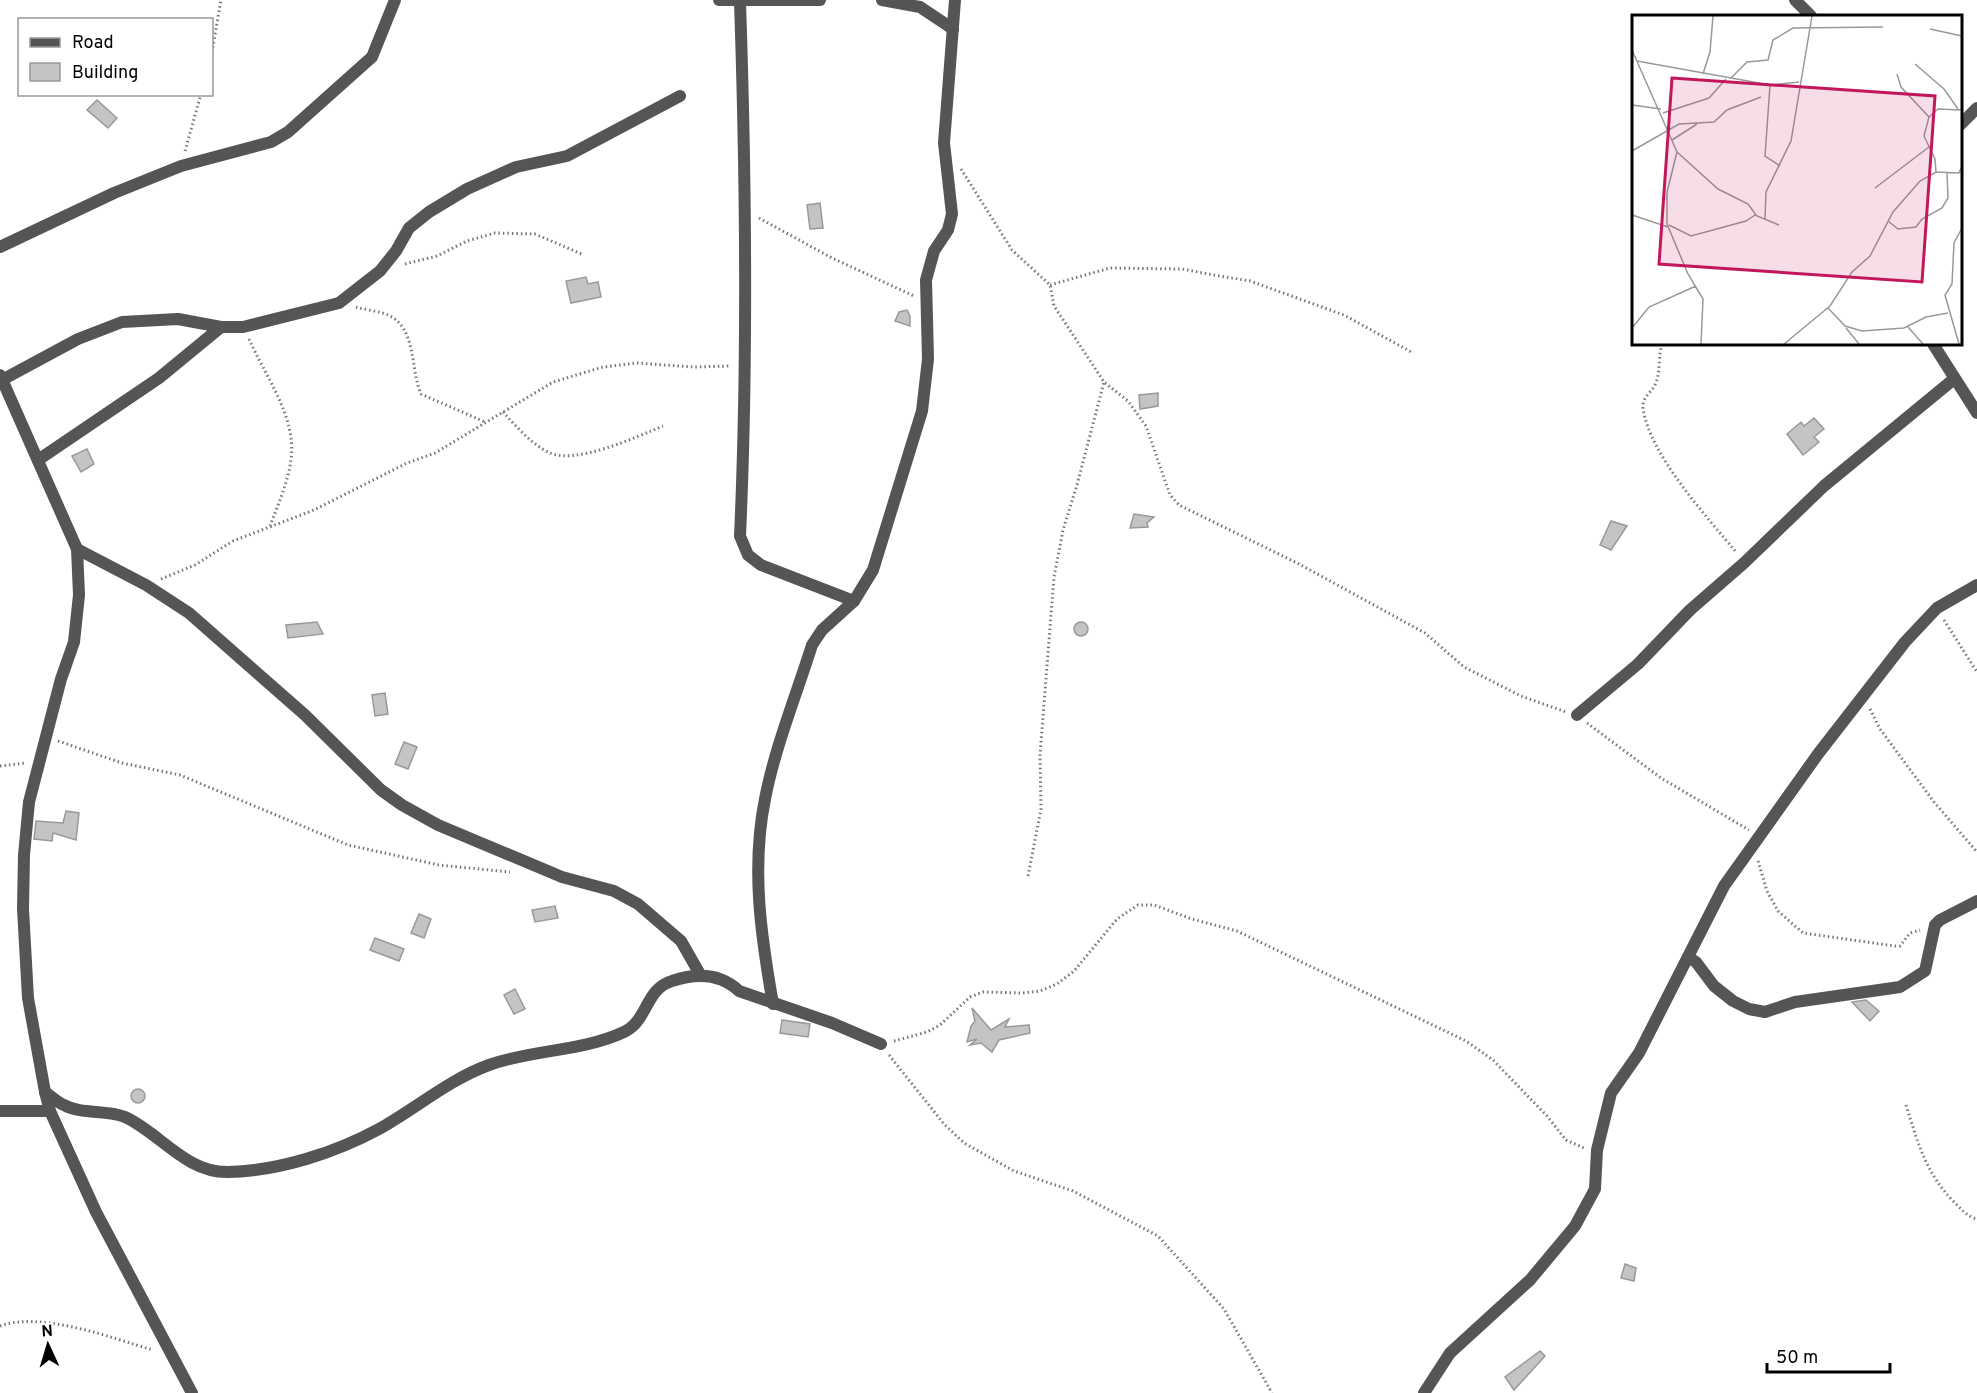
<svg xmlns="http://www.w3.org/2000/svg" width="1977" height="1393" viewBox="0 0 1977 1393" font-family="Overpass,sans-serif">
<style>
.building{fill:#c4c4c4;stroke:#999;stroke-width:1.5}
.lines{fill:none;stroke-linecap:round;stroke-linejoin:round}
.path{stroke:#777;stroke-width:3;stroke-dasharray:1.5 3;stroke-linecap:butt}
.minor{stroke:#555;stroke-width:12}
.inset-road{fill:none;stroke:#999;stroke-width:1.5}
.view{fill:#c2185b;fill-opacity:0.15;stroke:#c2185b;stroke-width:3}
.inset-edge{fill:none;stroke:#000;stroke-width:3}
</style>
<rect width="100%" height="100%" fill="#fff"/>
<g class="building">
<path d="M97 100 117 118 108 128 87 110Z"/>
<path d="M820 203 823 228 810 229 807 205Z"/>
<path d="M586 277 588 284 598 282 601 297 571 303 566 281Z"/>
<path d="M907 310 910 316V326L895 321 899 312Z"/>
<path d="M1158 393V406L1140 409 1139 395Z"/>
<path d="M1814 418 1824 429 1814 437 1819 442 1803 455 1787 434 1801 422 1804 426Z"/>
<path d="M87 449 94 464 81 472 72 456Z"/>
<path d="M1134 514 1154 517 1147 523 1148 527 1130 528Z"/>
<path d="M1611 521 1627 526 1611 550 1600 545Z"/>
<circle cx="1081" cy="629" r="7"/>
<path d="M317 622 323 634 288 638 286 625Z"/>
<path d="M385 693 388 714 375 716 372 695Z"/>
<path d="M404 742 417 747 408 769 395 764Z"/>
<path d="M66 811 79 813 76 840 53 833 52 841 34 839 36 821 63 823Z"/>
<path d="M555 906 558 918 535 922 532 910Z"/>
<path d="M419 914 431 919 424 938 411 933Z"/>
<path d="M375 938 404 949 399 961 370 950Z"/>
<path d="M515 989 525 1009 514 1014 504 995Z"/>
<path d="M1866 1000 1879 1011 1870 1021 1852 1002Z"/>
<path d="M972 1008 991 1030 1009 1019 1005 1027 1029 1025 1030 1033 999 1040 992 1052 981 1043 970 1045 977 1039 967 1042 971 1026 975 1021Z"/>
<path d="M782 1020 810 1024 808 1037 780 1033Z"/>
<circle cx="138" cy="1096" r="7"/>
<path d="M1625 1264 1636 1268 1634 1281 1621 1278Z"/>
<path d="M1540 1351 1545 1356 1514 1390 1505 1377Z"/>
</g>
<g class="lines">
<g class="path">
<path d="M212 52 221 0"/>
<path d="M185 151 201 94"/>
<path d="M961 169 1012 250 1050 285 1054 306 1104 382 1128 401 1146 426 1170 495 1179 505 1299 564 1425 633 1464 667 1521 696 1566 712"/>
<path d="M759 218 832 258 914 296"/>
<path d="M405 264 437 256 467 241 495 233 535 234 584 255"/>
<path d="M1050 285 1110 268 1182 269 1214 275 1250 281 1344 315 1413 353"/>
<path d="M356 307C366 310 379 311 388 315 417 328 410 369 421 394L485 422"/>
<path d="M249 339C265 376 297 417 291 460 288 482 278 505 270 526"/>
<path d="M1662 344C1658 356 1661 372 1655 385 1651 393 1642 397 1643 408 1649 454 1707 517 1736 552"/>
<path d="M503 412C516 426 530 443 548 452 574 466 636 437 663 426"/>
<path d="M161 579 195 565 233 541 314 510 407 463 435 453 553 382 603 367 637 363 693 367 731 366"/>
<path d="M1944 620 1977 672"/>
<path d="M1870 709 1880 729 1934 802 1977 852"/>
<path d="M1587 723 1661 778 1749 830"/>
<path d="M58 741 122 763 180 775 348 845 439 865 510 872"/>
<path d="M0 766 25 763"/>
<path d="M1758 861 1767 891 1778 911 1803 933 1895 946H1900L1910 933 1920 930"/>
<path d="M1028 876 1041 809 1040 755 1054 577 1063 530 1077 485 1104 382"/>
<path d="M894 1041 927 1032 940 1025 970 997 983 992 1023 993 1040 991 1057 984 1074 971 1117 919 1138 905H1154L1192 919 1237 931 1466 1041 1493 1060 1547 1116 1566 1140 1584 1148"/>
<path d="M889 1055 944 1124 964 1143 1014 1171 1073 1191 1158 1236 1224 1309 1272 1393"/>
<path d="M1906 1105C1918 1143 1925 1172 1954 1202 1961 1209 1968 1217 1977 1219"/>
<path d="M0 1326C41 1311 112 1338 153 1350"/>
</g>
<g class="minor">
<path d="M719 0H820"/>
<path d="M882 0 920 7 953 29"/>
<path d="M1795 0 1811 16"/>
<path d="M740 2C746 180 748 358 740 536L748 555 761 565 854 601"/>
<path d="M1960 125 1977 108"/>
<path d="M0 247 114 193 181 166 271 142 288 132 372 57 395 0"/>
<path d="M1933 344 1977 413"/>
<path d="M0 375 77 549 79 595 74 642 61 679 29 802 24 855 23 909 28 998 45 1092 50 1111 96 1212 192 1393"/>
<path d="M0 381 78 339 122 322 178 319 221 327H243L339 303 380 271 396 251 409 228 429 212 467 189 516 167 567 156 680 96"/>
<path d="M38 460 159 378 221 327"/>
<path d="M77 549 146 585 189 613 305 715 381 790 402 805 438 825 562 877 614 891 638 904 681 941 701 976"/>
<path d="M1577 715 1638 664 1690 610 1744 563 1824 486 1954 379"/>
<path d="M1688 957 1696 962 1714 986 1733 1001 1749 1009 1765 1012 1795 1002 1900 987 1925 971 1935 925 1940 920 1977 901"/>
<path d="M773 1004C761 936 751 868 765 799 775 747 796 696 812 645L822 630 854 601 873 570 922 411 928 359 926 280 934 251 948 230 952 214 944 143 955 0"/>
<path d="M45 1092C51 1096 57 1102 64 1105 82 1115 106 1109 125 1117 160 1133 186 1173 228 1172 278 1171 335 1153 379 1129 415 1109 450 1079 489 1065 533 1049 581 1052 624 1032 648 1021 645 989 672 981 696 973 720 973 739 991L832 1023 881 1044"/>
<path d="M0 1111H50"/>
<path d="M1424 1393 1450 1353 1530 1280 1575 1226 1595 1189 1597 1150 1611 1093 1639 1053 1724 886 1818 754 1905 642 1937 608 1977 585"/>
</g>
</g>
<g transform="translate(1632 15)">
<rect width="330" height="330" fill="#fff"/>
<path class="inset-road" d="M298 14 330 21M0 35 45 137 35 177V209L56 259 71 284 69 329M5 46 138 70 167 67M283 49 312 74 326 94M71 59 78 37 81 1M265 59 269 72 297 102 292 121 303 144 304 157M99 63 115 47 136 45 141 25 161 13 251 12M138 70 133 141 148 151M0 90 29 94M31 98 77 83 94 64M297 102 306 94 330 95M40 125 65 109M0 136 47 109 82 107 95 95 129 82M45 137 86 174 116 189 124 200M243 173 297 132M0 200 36 212M133 204 134 177 159 126 180 1M256 206 266 214 284 212 290 204 310 193 316 183 315 157M37 210 59 221 114 206 123 200 147 210M196 293 213 311 230 316 272 313 294 302 316 298M276 312 291 329M0 313 17 292 64 271M214 313 227 329M152 329 198 291 220 257 238 241 261 197 288 166 304 157 327 158 330 151M327 329 313 280 320 269 322 228 330 213"/>
<path class="view" d="M40 63 303 81 290 267 27 249Z"/>
<rect width="330" height="330" class="inset-edge"/>
</g>
<rect x="18" y="18" width="195" height="78" fill="#ffffff" stroke="#999999" stroke-width="1.5"/>
<rect x="30" y="38" width="30" height="9" fill="#555555" stroke="#999999" stroke-width="1.5"/>
<text x="72" y="48" font-size="18" fill="#000000">Road</text>
<rect x="30" y="63" width="30" height="18" fill="#c4c4c4" stroke="#999999" stroke-width="1.5"/>
<text x="72" y="78" font-size="18" fill="#000000">Building</text>
<g transform="translate(48 1345) rotate(356)" stroke="#ffffff" stroke-width="4.5" paint-order="stroke">
<path d="M0-4.5L10 22L0 15L-10 22Z" fill="#000000"/>
<text y="-9" font-size="16" font-weight="bold" text-anchor="middle" fill="#000000">N</text>
</g>
<path d="M1767 1363v9h123v-9" fill="none" stroke="#000000" stroke-width="3"/>
<text x="1776" y="1363" font-size="18" fill="#000000" stroke="#ffffff" stroke-width="4.5" paint-order="stroke">50 m</text>
</svg>
